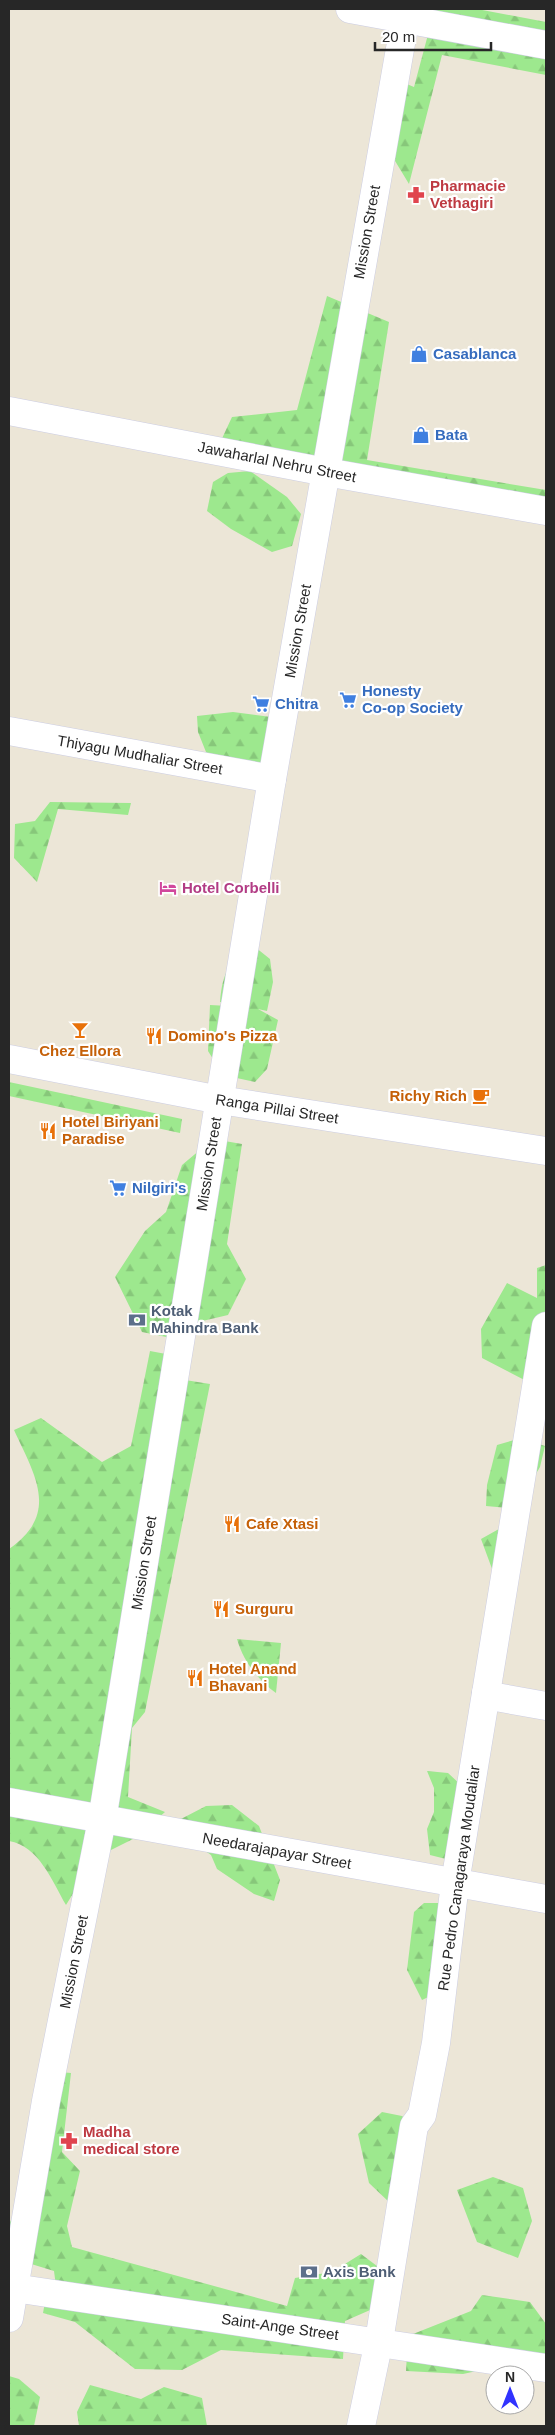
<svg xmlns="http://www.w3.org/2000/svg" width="555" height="2435" viewBox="0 0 555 2435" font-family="Helvetica,sans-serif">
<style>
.forest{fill:url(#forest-firs)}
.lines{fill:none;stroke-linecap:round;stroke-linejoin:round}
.street-casing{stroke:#cccde2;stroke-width:29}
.secondary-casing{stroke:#cccde2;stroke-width:29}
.street{stroke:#fff;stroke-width:28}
.secondary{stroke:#fff;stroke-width:28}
.labels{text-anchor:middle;stroke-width:4.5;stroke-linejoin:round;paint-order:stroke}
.health-label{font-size:15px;font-weight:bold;fill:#be3a42;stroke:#fff;text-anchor:start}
.street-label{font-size:15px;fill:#272727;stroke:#fff}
.shop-label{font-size:15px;font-weight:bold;fill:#366cbe;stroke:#fff;text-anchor:start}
.hotel-label{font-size:15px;font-weight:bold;fill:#b23c85;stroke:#fff;text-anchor:start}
.food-label{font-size:15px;font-weight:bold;fill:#c56008;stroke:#fff;text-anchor:start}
.service-label{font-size:15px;font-weight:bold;fill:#4e5e75;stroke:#fff;text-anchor:start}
</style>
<defs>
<pattern id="forest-firs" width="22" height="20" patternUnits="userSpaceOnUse" patternTransform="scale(1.25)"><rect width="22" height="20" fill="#9de88e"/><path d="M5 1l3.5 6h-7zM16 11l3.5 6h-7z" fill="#87c77a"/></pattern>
</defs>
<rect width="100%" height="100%" fill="#ece6d7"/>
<g class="forest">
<path d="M413 9H477L546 22V38Z"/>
<path d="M430 27 546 50V75L442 55 409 184 386 146 397 80 414 87Z"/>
<path d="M327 296 389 322 367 460 546 490V507L218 447 232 417 297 410Z"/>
<path d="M250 471 287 497 301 514 292 546 272 552 231 529 207 511 213 482 228 473Z"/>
<path d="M233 712 271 717 261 765 210 762 198 732 197 716Z"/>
<path d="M50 802 131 803 128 815 58 809 37 882 14 858 15 824 35 821Z"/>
<path d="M255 947 270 959 273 982 267 1011 258 1009 278 1020 267 1069 255 1082 223 1075 208 1051 210 1005 248 1007 220 1002C223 970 228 964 255 947Z"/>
<path d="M9 1082 182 1119 180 1133 9 1096Z"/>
<path d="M213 1139 242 1144 227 1244 246 1279 228 1315 194 1323 181 1340 142 1332 115 1277 145 1231 166 1212 182 1165Z"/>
<path d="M546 1265V1366L536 1386 482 1358 481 1329 507 1283 537 1298V1268Z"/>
<path d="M150 1351 182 1357 179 1379 210 1384 145 1712 132 1728 128 1797 165 1812 137 1837 95 1858 66 1905C52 1881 39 1846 9 1841V1549C61 1513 34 1474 14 1430L41 1418 102 1462 131 1446Z"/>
<path d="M521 1438 545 1446 540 1467 528 1487 498 1585 481 1539 506 1525 508 1508 486 1506 487 1485 497 1445Z"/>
<path d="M237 1639 281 1643 276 1693C258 1680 243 1661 237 1639Z"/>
<path d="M427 1771 448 1773 462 1786 450 1860 430 1855 427 1829 434 1812V1788Z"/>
<path d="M232 1805 259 1826 280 1880 274 1901 254 1894 217 1869 211 1855 181 1834 179 1820 206 1806Z"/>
<path d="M424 1903H454L452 1986 422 2000 407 1970 414 1912Z"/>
<path d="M60 2072 71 2073 62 2152 80 2171 67 2226 72 2247 287 2306 295 2278 332 2272 361 2254 385 2272 377 2307 345 2321 343 2359 221 2350 182 2370 135 2369 75 2322 43 2313 45 2302 57 2294 54 2271 28 2263 9 2224 36 2171Z"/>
<path d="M382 2112 402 2116 414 2126 390 2203 369 2183 358 2134Z"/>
<path d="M493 2177 523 2188 532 2221 518 2258 477 2242 457 2190Z"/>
<path d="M482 2295 530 2302 546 2324 545 2356 463 2374 406 2371 408 2336 471 2311Z"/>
<path d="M9 2376 19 2379 40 2397 34 2426H9Z"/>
<path d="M90 2385 141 2399 164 2387 202 2398 207 2426H79L77 2412Z"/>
</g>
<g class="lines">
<g class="street-casing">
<g id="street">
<path d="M350 9 546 45"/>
<path d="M9 731 272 779"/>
<path d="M9 1059 220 1100 546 1151"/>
<path d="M486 1693 496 1697 546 1706"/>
<path d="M14 2288 546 2368"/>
<path d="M361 2426 379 2341 414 2126 422 2115 436 2043 455 1883 546 1326"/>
</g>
</g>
<g class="secondary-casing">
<g id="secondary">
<path d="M9 411 326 472 546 511"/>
<path d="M9 1802 546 1899"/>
<path d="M9 2318 46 2101 102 1820 272 779 407 9"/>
</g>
</g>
<use href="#street" class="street"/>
<use href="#secondary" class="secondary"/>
</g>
<defs>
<g id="pharmacy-bare" transform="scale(1.35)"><path d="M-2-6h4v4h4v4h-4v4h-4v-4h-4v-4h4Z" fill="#e0444e" stroke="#fff" stroke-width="2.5" paint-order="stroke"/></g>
<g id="shop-bare" transform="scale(1.35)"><path d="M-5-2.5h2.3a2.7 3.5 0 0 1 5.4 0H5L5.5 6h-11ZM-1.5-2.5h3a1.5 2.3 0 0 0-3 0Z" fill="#3f7fe0" stroke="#fff" stroke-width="2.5" paint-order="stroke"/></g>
<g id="supermarket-bare" transform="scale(1.35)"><path d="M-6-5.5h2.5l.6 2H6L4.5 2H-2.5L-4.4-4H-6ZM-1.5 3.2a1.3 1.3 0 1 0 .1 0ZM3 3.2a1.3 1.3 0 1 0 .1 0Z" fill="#3f7fe0" stroke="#fff" stroke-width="2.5" paint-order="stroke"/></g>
<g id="hotel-bare" transform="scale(1.35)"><path d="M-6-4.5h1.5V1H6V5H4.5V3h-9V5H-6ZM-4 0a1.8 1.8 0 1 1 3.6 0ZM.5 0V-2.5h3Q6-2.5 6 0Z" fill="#d1479c" stroke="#fff" stroke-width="2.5" paint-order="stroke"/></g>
<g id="bar-bare" transform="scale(1.35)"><path d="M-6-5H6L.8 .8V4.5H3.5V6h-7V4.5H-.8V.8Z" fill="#e8710a" stroke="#fff" stroke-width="2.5" paint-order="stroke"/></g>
<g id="restaurant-bare" transform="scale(1.35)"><path d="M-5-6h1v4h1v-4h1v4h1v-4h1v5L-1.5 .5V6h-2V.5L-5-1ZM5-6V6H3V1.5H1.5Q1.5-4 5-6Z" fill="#e8710a" stroke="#fff" stroke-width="2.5" paint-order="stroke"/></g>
<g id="cafe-bare" transform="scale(1.35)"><path d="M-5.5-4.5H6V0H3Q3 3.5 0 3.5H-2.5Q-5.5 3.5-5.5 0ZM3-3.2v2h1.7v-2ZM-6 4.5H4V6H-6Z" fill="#e8710a" stroke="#fff" stroke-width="2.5" paint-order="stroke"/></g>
<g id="bank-bare" transform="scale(1.35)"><path d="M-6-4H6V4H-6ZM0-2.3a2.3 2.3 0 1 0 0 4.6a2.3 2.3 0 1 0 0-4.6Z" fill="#5c6f8a" stroke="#fff" stroke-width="2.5" paint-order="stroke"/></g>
</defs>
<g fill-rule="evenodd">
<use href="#pharmacy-bare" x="416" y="195"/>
<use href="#shop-bare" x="419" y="354"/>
<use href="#shop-bare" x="421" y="435"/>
<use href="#supermarket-bare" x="348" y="700"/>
<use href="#supermarket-bare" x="261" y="704"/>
<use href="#hotel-bare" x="168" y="888"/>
<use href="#bar-bare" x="80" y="1030"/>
<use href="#restaurant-bare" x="154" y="1036"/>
<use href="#cafe-bare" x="481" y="1096"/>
<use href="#restaurant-bare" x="48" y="1131"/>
<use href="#supermarket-bare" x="118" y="1188"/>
<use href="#bank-bare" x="137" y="1320"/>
<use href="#restaurant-bare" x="232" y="1524"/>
<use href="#restaurant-bare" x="221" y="1609"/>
<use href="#restaurant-bare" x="195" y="1678"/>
<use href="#pharmacy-bare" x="69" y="2141"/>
<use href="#bank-bare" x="309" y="2272"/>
</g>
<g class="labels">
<g class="health-label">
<text x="430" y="191">Pharmacie<tspan x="430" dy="17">Vethagiri</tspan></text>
<text x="83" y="2137">Madha<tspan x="83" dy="17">medical store</tspan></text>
</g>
<g class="street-label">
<text transform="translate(367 232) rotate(-80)" y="5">Mission Street</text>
<text transform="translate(277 462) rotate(11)" y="5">Jawaharlal Nehru Street</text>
<text transform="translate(298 631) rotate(-80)" y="5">Mission Street</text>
<text transform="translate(140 755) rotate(10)" y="5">Thiyagu Mudhaliar Street</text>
<text transform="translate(277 1109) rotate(9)" y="5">Ranga Pillai Street</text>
<text transform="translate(209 1164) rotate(-81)" y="5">Mission Street</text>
<text transform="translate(144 1563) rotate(-81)" y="5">Mission Street</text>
<text transform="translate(277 1851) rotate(10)" y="5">Needarajapayar Street</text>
<text transform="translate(459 1878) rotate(-82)" y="5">Rue Pedro Canagaraya Moudaliar</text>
<text transform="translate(74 1962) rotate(-79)" y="5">Mission Street</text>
<text transform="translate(280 2327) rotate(8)" y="5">Saint-Ange Street</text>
</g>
<g class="shop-label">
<text x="433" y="359">Casablanca</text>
<text x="435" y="440">Bata</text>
<text x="362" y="696">Honesty<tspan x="362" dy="17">Co-op Society</tspan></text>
<text x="275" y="709">Chitra</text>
<text x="132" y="1193">Nilgiri's</text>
</g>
<g class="hotel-label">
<text x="182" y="893">Hotel Corbelli</text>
</g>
<g class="food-label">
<text x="168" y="1041">Domino's Pizza</text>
<text x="80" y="1056" text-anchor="middle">Chez Ellora</text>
<text x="467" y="1101" text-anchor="end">Richy Rich</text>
<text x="62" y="1127">Hotel Biriyani<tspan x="62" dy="17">Paradise</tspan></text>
<text x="246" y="1529">Cafe Xtasi</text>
<text x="235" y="1614">Surguru</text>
<text x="209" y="1674">Hotel Anand<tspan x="209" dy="17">Bhavani</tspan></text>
</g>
<g class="service-label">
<text x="151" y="1316">Kotak<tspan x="151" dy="17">Mahindra Bank</tspan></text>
<text x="323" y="2277">Axis Bank</text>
</g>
</g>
<rect width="555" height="2435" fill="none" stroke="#272727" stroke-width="20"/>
<g transform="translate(510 2390)"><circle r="24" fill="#ffffff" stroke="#a9a9a9"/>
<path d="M0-4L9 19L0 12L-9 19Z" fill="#3133ff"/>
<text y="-8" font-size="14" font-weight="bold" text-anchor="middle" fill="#272727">N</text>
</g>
<path d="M375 42v8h116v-8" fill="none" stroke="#272727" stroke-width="2.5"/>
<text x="382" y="42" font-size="15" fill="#272727" stroke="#ffffff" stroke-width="4" paint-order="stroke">20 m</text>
</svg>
